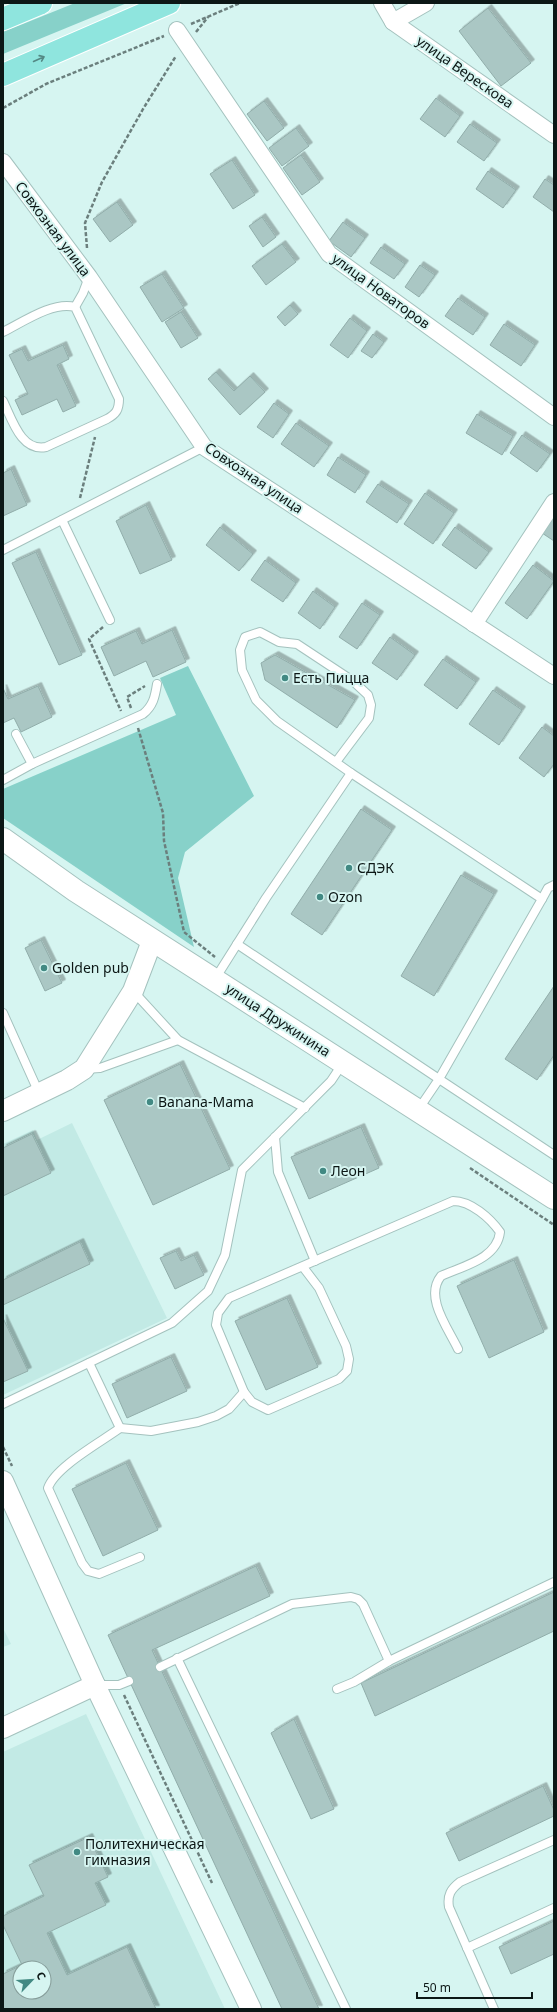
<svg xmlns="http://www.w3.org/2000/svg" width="557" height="2012" viewBox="0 0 557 2012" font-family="'Noto Sans',sans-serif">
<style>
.built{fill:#c2eae5;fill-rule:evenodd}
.green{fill:#87d1c9}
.building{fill:#aac7c4;stroke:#91adaa;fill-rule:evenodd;filter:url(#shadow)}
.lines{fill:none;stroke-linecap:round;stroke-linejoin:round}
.service-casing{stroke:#a4c2be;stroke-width:10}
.minor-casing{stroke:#a4c2be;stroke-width:18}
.tertiary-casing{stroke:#a4c2be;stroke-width:22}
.secondary-casing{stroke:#a4c2be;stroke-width:24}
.primary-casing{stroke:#fff;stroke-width:24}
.path{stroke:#6b7f7d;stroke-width:2.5;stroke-dasharray:4 2;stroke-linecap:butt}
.service{stroke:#fff;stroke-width:8}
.minor{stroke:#fff;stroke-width:16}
.tertiary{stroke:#fff;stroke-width:20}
.secondary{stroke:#fff;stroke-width:22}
.primary{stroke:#8fe5de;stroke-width:22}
.oneway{stroke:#548884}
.poi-dot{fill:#428983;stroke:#d6f5f1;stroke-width:1.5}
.labels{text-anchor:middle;stroke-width:4;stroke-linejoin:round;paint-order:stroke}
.street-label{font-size:14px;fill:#0c1716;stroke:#d6f5f1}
.poi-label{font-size:14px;fill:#0c1716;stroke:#d6f5f1;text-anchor:start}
</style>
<defs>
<filter id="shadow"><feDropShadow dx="3.5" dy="-3.5" stdDeviation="0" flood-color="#0004"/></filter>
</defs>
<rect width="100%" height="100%" fill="#d6f5f1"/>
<g class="built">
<path d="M72 1123 167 1318 3 1395V1144L33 1130 37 1140Z"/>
<path d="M3 1628 11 1644 3 1647Z"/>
<path d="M86 1714 225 2009H3V1752ZM20 1968H44V1992H20Z"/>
</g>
<g class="green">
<path d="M75 3H127L3 54V32Z"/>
<path d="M188 666 254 796 185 852 178 878 194 947 3 818V789L176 715 160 678Z"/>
</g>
<g class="building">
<path d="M488 8 531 63 501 86 459 31Z"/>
<path d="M436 98 460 116 445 137 420 119Z"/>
<path d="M264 101 284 128 267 141 247 114Z"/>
<path d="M470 124 497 143 484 161 457 142Z"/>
<path d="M296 128 309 146 282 166 269 148Z"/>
<path d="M301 155 320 182 302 195 283 168Z"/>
<path d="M232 160 255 195 233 209 210 174Z"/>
<path d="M488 171 516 190 503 208 476 189Z"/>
<path d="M545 179 554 185V212L533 197Z"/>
<path d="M117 202 133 225 110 242 93 219Z"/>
<path d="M262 217 276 237 263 247 249 226Z"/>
<path d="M343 222 365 238 351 257 329 241Z"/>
<path d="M282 244 296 262 266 285 252 266Z"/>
<path d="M381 247 405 264 394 279 370 263Z"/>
<path d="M420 265 435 275 419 297 405 287Z"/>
<path d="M162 274 184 308 162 322 140 287Z"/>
<path d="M458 298 485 317 473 335 445 316Z"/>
<path d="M290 305 298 314 285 326 277 317Z"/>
<path d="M181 312 198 338 181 348 165 322Z"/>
<path d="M350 318 367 331 348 358 330 345Z"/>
<path d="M504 324 535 345 521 366 490 345Z"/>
<path d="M373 334 384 342 372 358 361 351Z"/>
<path d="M63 345 69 359 57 365 76 406 63 412 57 399 22 415 15 400 28 394 9 355 22 349 28 361Z"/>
<path d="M216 372 234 391 250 376 265 392 240 415 208 379Z"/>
<path d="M274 403 289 414 273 438 257 427Z"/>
<path d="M477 414 513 436 502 455 466 433Z"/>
<path d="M296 423 329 446 314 467 281 444Z"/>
<path d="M522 435 550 454 537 472 510 453Z"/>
<path d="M338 457 366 475 355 493 327 475Z"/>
<path d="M11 469 27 505 3 516V473Z"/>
<path d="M378 484 409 504 397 523 366 502Z"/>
<path d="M425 493 454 513 433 544 404 524Z"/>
<path d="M146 505 172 560 140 574 116 521Z"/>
<path d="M554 516V541L542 533Z"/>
<path d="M220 527 253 554 239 571 206 545Z"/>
<path d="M455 527 489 552 476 569 442 545Z"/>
<path d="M36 552 82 655 59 665 12 563Z"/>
<path d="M265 560 296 583 283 602 251 580Z"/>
<path d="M533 565 554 581 527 619 505 603Z"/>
<path d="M313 591 335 607 320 629 298 613Z"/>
<path d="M362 603 380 615 357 649 339 637Z"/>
<path d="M172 630 186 662 153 677 146 661 114 676 101 647 136 631 142 644Z"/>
<path d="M390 637 415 655 397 680 372 663Z"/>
<path d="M275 655 355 700 337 728 265 680 261 663Z"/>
<path d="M443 659 476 682 457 709 424 685Z"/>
<path d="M38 686 52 717 21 732 14 718 3 723V688L8 699Z"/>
<path d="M493 690 522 710 499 745 469 724Z"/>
<path d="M542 727 554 736V764L544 777 519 758Z"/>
<path d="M361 809 392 830 322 935 291 914Z"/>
<path d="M461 875 494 894 434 996 401 976Z"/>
<path d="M41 940 62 983 45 991 25 948Z"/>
<path d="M554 986V1055L537 1080 505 1059Z"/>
<path d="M180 1064 230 1169 153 1205 104 1100Z"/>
<path d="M361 1127 379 1168 309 1199 291 1157Z"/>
<path d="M32 1134 51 1173 3 1196V1148Z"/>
<path d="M80 1242 90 1264 3 1305V1280Z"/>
<path d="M176 1251 181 1261 194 1255 204 1275 175 1289 160 1258Z"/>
<path d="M514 1260 544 1332 489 1358 457 1286Z"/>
<path d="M287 1298 318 1367 266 1390 235 1321Z"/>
<path d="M3 1318 28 1371 3 1382Z"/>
<path d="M171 1357 187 1391 127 1418 112 1384Z"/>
<path d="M126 1463 158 1530 103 1556 72 1489Z"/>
<path d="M256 1566 270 1596 152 1650 319 2009H282L108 1635Z"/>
<path d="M554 1592V1631L375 1716 361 1683Z"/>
<path d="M294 1719 334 1809 311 1819 271 1733Z"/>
<path d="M543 1786 554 1810V1816L459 1861 446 1833Z"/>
<path d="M89 1837 108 1877 95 1883 106 1905 47 1933 67 1975 127 1947 156 2009H3V1974L22 1965 3 1925V1916L44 1896 29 1865ZM20 1968H44V1992H20Z"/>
<path d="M554 1921V1954L511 1974 499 1947Z"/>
</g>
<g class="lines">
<g class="service-casing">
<g id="service">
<path d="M75 307 83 293 89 277"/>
<path d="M3 332C23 322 53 301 75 307L119 399C119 410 116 414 107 419L46 447C21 452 12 419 3 401"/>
<path d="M62 520 110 620"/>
<path d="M3 550 204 447"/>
<path d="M16 734 32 764"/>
<path d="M336 762 369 718 371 705 368 695 353 681 297 644 279 642 260 632 245 637 240 650 242 670 256 700 277 721 351 773"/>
<path d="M3 780 32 764 143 714C153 706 155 697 157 684"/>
<path d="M542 899 548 888 554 885"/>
<path d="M237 944 439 1079 418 1110"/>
<path d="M215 979 266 898 351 773 542 899 439 1079 554 1155"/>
<path d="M133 991 178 1040 305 1108"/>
<path d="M3 1013 39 1093"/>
<path d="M85 1069 100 1068 178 1040"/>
<path d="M275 1137 278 1172 315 1261"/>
<path d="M303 1267 319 1288 346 1346 349 1359 347 1371 339 1379 268 1410 252 1402 244 1392 216 1325 218 1313 229 1298 453 1201C471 1201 490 1218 500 1232 497 1259 463 1266 441 1276 424 1297 448 1328 458 1349"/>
<path d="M89 1363 120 1428C101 1442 55 1467 48 1488L82 1563 88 1571 99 1574 140 1557"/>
<path d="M3 1404 172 1323 208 1291 225 1255 242 1170 331 1081 343 1063"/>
<path d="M120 1428 151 1431 198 1422 216 1416 229 1409 244 1392"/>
<path d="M177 1658 346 2009"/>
<path d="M160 1667 292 1604 351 1597 358 1599 363 1604 389 1661 554 1582"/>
<path d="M95 1685H119L129 1681"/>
<path d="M337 1689 354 1682 389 1661"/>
<path d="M467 1948 554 1908"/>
<path d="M494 2009 449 1907C447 1895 451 1889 460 1882L554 1840"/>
</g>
</g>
<g class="minor-casing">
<g id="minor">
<path d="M382 3 393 22 554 135"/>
<path d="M393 22 426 3"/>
<path d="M177 30 329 254 554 417"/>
<path d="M3 162 89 277 204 447 554 676"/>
<path d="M474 624 554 502"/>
</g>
</g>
<g class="tertiary-casing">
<g id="tertiary">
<path d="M3 1111 67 1080 84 1069 133 991 152 941"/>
<path d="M3 1481 95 1685 251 2009"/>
<path d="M3 1728 95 1685"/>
</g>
</g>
<g class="secondary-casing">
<path id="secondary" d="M3 839 76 891 554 1198"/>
</g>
<g class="primary-casing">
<g id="primary">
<path d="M3 19 41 3"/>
<path d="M3 75 169 3"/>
</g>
</g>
<g class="path">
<path d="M191 24 240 3"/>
<path d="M196 32 208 17"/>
<path d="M3 108 46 84 164 36"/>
<path d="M87 248 85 223 102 182 143 109 176 56"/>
<path d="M80 498 95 437"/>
<path d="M103 627 89 639 121 711"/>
<path d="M131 708 127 697 145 686"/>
<path d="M138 728 163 813 164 841 184 932 215 957"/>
<path d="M470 1168 554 1225"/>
<path d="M3 1447 12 1466"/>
<path d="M124 1695 212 1883"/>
</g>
<use href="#service" class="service"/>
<use href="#minor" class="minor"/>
<use href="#tertiary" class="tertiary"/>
<use href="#secondary" class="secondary"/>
<use href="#primary" class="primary"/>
</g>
<defs><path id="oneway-shaft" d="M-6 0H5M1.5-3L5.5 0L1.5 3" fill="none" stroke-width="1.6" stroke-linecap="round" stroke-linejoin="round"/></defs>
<use class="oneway" href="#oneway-shaft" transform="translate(39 59) rotate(-24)"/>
<g class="poi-dot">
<circle cx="285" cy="678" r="4"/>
<circle cx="349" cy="868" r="4"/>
<circle cx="320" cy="897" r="4"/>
<circle cx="44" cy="968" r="4"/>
<circle cx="150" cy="1102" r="4"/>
<circle cx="323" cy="1171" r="4"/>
<circle cx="77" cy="1852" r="4"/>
</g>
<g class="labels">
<g class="street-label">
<text transform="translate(465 72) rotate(35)" y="5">улица Верескова</text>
<text transform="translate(53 229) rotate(53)" y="5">Совхозная улица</text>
<text transform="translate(381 291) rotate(36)" y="5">улица Новаторов</text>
<text transform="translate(254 478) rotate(34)" y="5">Совхозная улица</text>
<text transform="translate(278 1020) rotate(33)" y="5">улица Дружинина</text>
</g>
<g class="poi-label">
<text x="293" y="683">Есть Пицца</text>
<text x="357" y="873">СДЭК</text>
<text x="328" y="902">Ozon</text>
<text x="52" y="973">Golden pub</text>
<text x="158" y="1107">Banana-Mama</text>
<text x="331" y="1176">Леон</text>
<text x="85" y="1849">Политехническая<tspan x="85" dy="16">гимназия</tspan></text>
</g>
</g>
<rect width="557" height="2012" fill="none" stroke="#0c1716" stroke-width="8"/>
<g transform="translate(32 1980) rotate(65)"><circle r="19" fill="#d6f5f1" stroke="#859c99"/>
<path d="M0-3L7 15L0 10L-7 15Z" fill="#428983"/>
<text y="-6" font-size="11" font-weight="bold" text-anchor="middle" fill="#0c1716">С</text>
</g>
<path d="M417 1992v6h115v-6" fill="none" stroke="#0c1716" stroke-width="2"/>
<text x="423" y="1992" font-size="12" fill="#0c1716" stroke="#d6f5f1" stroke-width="3" paint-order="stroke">50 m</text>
</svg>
